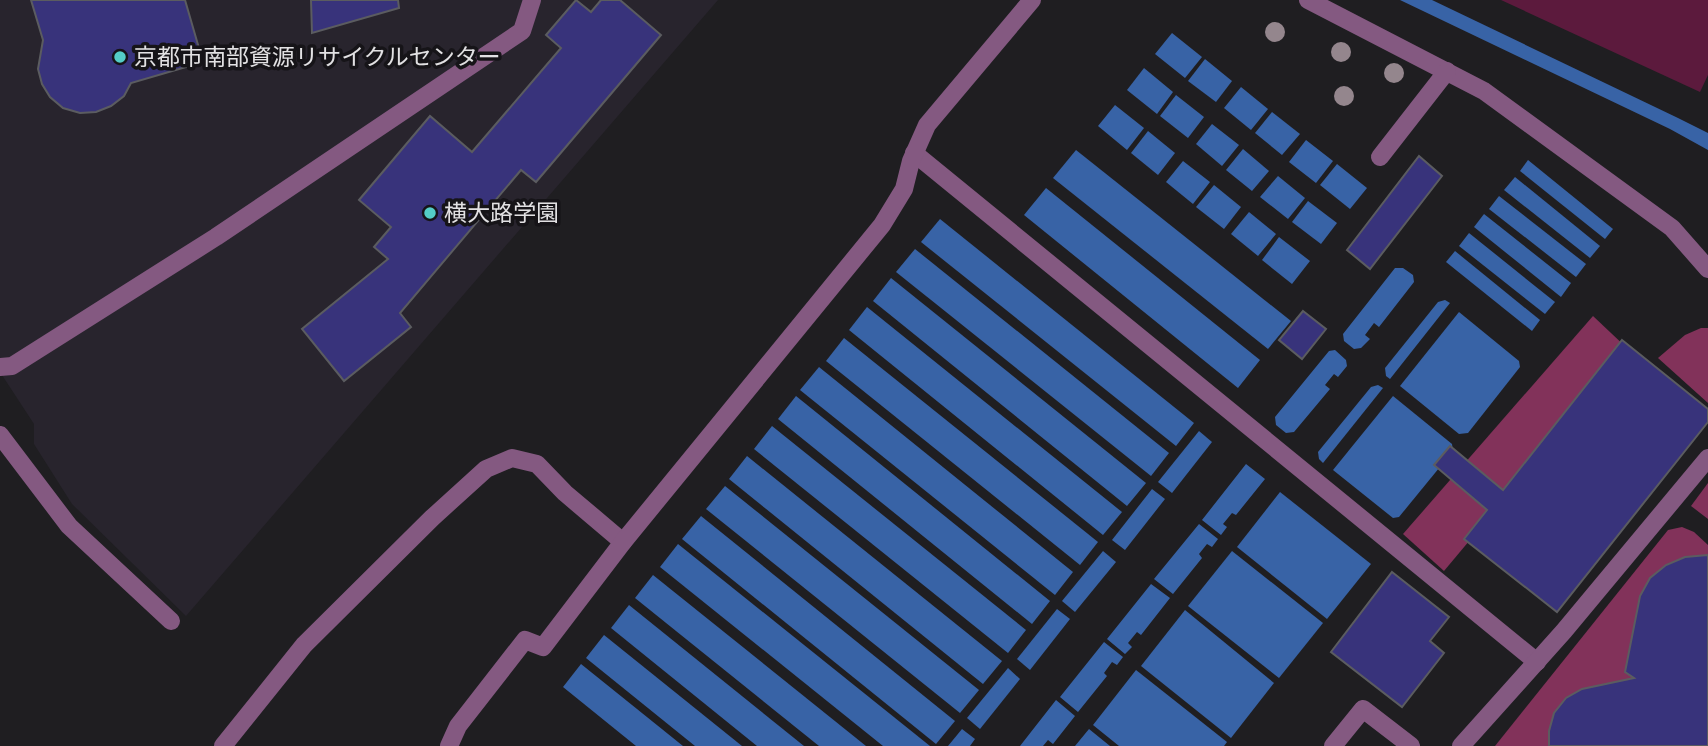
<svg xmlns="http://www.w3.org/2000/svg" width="1708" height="746" viewBox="0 0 1708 746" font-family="Karla,'Noto Sans JP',sans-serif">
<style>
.built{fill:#28242d}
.green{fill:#5c1a3d}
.forest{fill:#82325a}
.water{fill:#3863a6}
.building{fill:#38337b;stroke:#5b5c60;stroke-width:2}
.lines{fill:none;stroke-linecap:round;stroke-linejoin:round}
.minor{stroke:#845981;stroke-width:18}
.tree{fill:#94868d}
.poi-dot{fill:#54cdc7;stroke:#161418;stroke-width:2.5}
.labels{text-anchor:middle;stroke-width:7;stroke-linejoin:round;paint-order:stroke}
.poi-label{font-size:23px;fill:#e2e1e3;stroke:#161418;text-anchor:start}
</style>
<rect width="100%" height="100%" fill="#1f1e21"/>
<path class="built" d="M0 0H718L186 616 72 504 34 444V424L0 372Z"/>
<path class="green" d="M1501 0H1708V75L1700 92Z"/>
<g class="forest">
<path d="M1593 316 1629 350 1444 571 1403 534Z"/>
<path d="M1701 328H1708V403L1658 358 1685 335Z"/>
<path d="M1708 483V519L1691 506Z"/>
<path d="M1682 527 1694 532 1708 545V595L1623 746H1495L1668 530Z"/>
</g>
<g class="water">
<path d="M1400 0H1432L1678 118 1708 133V150L1670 129Z"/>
<path d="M1172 33 1202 57 1185 78 1155 54Z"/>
<path d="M1205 59 1232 81 1216 102 1188 81Z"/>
<path d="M1144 68 1173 92 1157 114 1127 90Z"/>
<path d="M1241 87 1268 109 1251 130 1224 108Z"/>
<path d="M1176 95 1204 117 1188 138 1160 116Z"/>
<path d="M1115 105 1144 128 1127 150 1098 126Z"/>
<path d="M1272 112 1300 134 1282 155 1255 133Z"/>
<path d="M1212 124 1239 145 1222 166 1196 144Z"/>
<path d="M1148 131 1175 153 1158 175 1131 153Z"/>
<path d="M1306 140 1333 161 1316 183 1289 162Z"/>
<path d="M1243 149 1269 171 1252 191 1226 170Z"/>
<path d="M1076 150 1291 321 1268 349 1053 178Z"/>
<path d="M1528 160 1613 229 1605 239 1520 171Z"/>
<path d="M1183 161 1210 182 1193 204 1166 182Z"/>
<path d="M1337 164 1367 188 1350 209 1320 185Z"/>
<path d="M1278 176 1305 198 1288 219 1260 197Z"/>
<path d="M1515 177 1600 246 1590 258 1504 190Z"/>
<path d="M1214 185 1241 207 1224 229 1196 207Z"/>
<path d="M1046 188 1260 360 1238 388 1024 215Z"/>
<path d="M1499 196 1586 264 1576 277 1489 209Z"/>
<path d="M1308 201 1337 223 1321 244 1292 222Z"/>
<path d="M1249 212 1276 234 1258 256 1231 234Z"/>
<path d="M1484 214 1571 283 1561 297 1474 227Z"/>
<path d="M940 219 1194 423 1176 446 921 242Z"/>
<path d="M1469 233 1555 302 1545 314 1459 246Z"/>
<path d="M1279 237 1310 261 1292 284 1262 260Z"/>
<path d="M915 249 1169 453 1151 476 896 272Z"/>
<path d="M1455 251 1540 320 1532 331 1446 262Z"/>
<path d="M1395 268H1403L1413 275 1414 282 1379 327 1374 323 1365 335 1370 339 1361 348 1354 349 1344 341 1343 334Z"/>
<path d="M891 278 1146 483 1127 506 873 301Z"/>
<path d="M1445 300 1450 303 1390 379 1386 376 1385 368 1438 302Z"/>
<path d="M867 307 1122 512 1103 535 849 330Z"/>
<path d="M1459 312 1519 361 1520 367 1468 433 1459 434 1400 386Z"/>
<path d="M844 338 1098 542 1080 565 826 361Z"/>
<path d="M1335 350 1346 360 1347 366 1338 377 1334 374 1325 385 1330 389 1294 432 1286 433 1276 425 1275 417 1329 351Z"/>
<path d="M819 367 1073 572 1055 595 800 390Z"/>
<path d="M1378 385 1383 388 1323 463 1319 459 1318 452 1371 387Z"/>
<path d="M796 396 1050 601 1032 624 778 419Z"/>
<path d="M1393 396 1452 444 1453 451 1399 517 1393 518 1333 470Z"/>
<path d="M772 426 1026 630 1008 653 754 449Z"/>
<path d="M1199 431 1212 442 1172 493 1158 482Z"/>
<path d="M747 456 1002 661 983 684 729 479Z"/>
<path d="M1246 464 1265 479 1236 515 1232 513 1223 524 1227 527 1221 535 1202 520Z"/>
<path d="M725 486 979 690 960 713 706 509Z"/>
<path d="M1152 489 1165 499 1125 550 1112 540Z"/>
<path d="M1280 492 1371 564 1327 619 1237 547Z"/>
<path d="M701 516 955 721 936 744 682 539Z"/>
<path d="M1199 524 1218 539 1212 547 1207 544 1199 554 1202 558 1173 594 1154 579Z"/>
<path d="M678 544 930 746H883L660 567Z"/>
<path d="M1103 551 1116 562 1075 612 1062 601Z"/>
<path d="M1232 551 1323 623 1279 678 1188 606Z"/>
<path d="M653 575 866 746H819L635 598Z"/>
<path d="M1151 584 1170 598 1141 635 1137 632 1128 643 1132 647 1125 654 1107 639Z"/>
<path d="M629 605 804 746H757L611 628Z"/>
<path d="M1057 609 1070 619 1030 670 1017 659Z"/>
<path d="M1185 610 1274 683 1231 738 1141 666Z"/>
<path d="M604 635 742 746H695L586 658Z"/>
<path d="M1104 642 1123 657 1117 665 1112 662 1104 673 1107 676 1078 712 1060 697Z"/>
<path d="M581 664 683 746H636L563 687Z"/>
<path d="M1008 668 1020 679 980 729 967 718Z"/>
<path d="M1136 670 1227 742 1224 746H1119L1093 725Z"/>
<path d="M1056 700 1075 716 1053 744 1048 740 1043 746H1020Z"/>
<path d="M962 729 975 739 970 746H948Z"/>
<path d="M1089 729 1110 746H1075Z"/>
</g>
<g class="building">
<path d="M31 0H185L203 62 131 83 124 96 111 106 96 112 80 113 63 108 50 97 42 84 38 69 43 40Z"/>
<path d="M311 0H398L399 8 312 33Z"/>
<path d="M576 0 591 12 601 0H620L661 35 536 182 521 170 400 313 411 327 344 381 302 329 388 259 374 247 391 227 359 200 430 116 472 152 561 48 546 35Z"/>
<path d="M1419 156 1442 176 1370 269 1347 250Z"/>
<path d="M1303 311 1326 329 1302 359 1279 340Z"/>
<path d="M1622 340 1708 409V422L1557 612 1464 539 1487 510 1434 465 1450 446 1503 490Z"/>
<path d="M1708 555V746H1549V731L1554 713 1566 698 1582 689 1634 678 1625 672 1640 596 1650 578 1666 565 1685 557Z"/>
<path d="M1392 572 1449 617 1430 641 1444 653 1402 707 1331 652Z"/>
</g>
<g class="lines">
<g class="minor">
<path d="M1308 0 1484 91 1672 228 1708 269"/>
<path d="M914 153 1537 662"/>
<path d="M1380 157 1447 71"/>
<path d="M0 367 12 366 216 237 522 31 532 0"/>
<path d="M0 435 69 526 171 621"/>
<path d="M223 746 304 645 432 518 486 469 512 458 537 464 565 493 623 542"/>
<path d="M449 746 458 726 525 640 543 647 623 542 882 225 904 189 911 161 927 125 1032 0"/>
<path d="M1333 746 1363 709 1411 746"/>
<path d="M1461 746 1564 631 1708 458"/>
</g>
</g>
<g class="tree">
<circle cx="1275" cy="32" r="10"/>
<circle cx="1341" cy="52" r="10"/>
<circle cx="1394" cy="73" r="10"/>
<circle cx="1344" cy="96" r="10"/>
</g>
<g class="poi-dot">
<circle cx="120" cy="57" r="7"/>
<circle cx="430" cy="213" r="7"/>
</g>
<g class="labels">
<g class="poi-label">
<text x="134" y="65">京都市南部資源リサイクルセンター</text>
<text x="444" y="221">横大路学園</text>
</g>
</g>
</svg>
